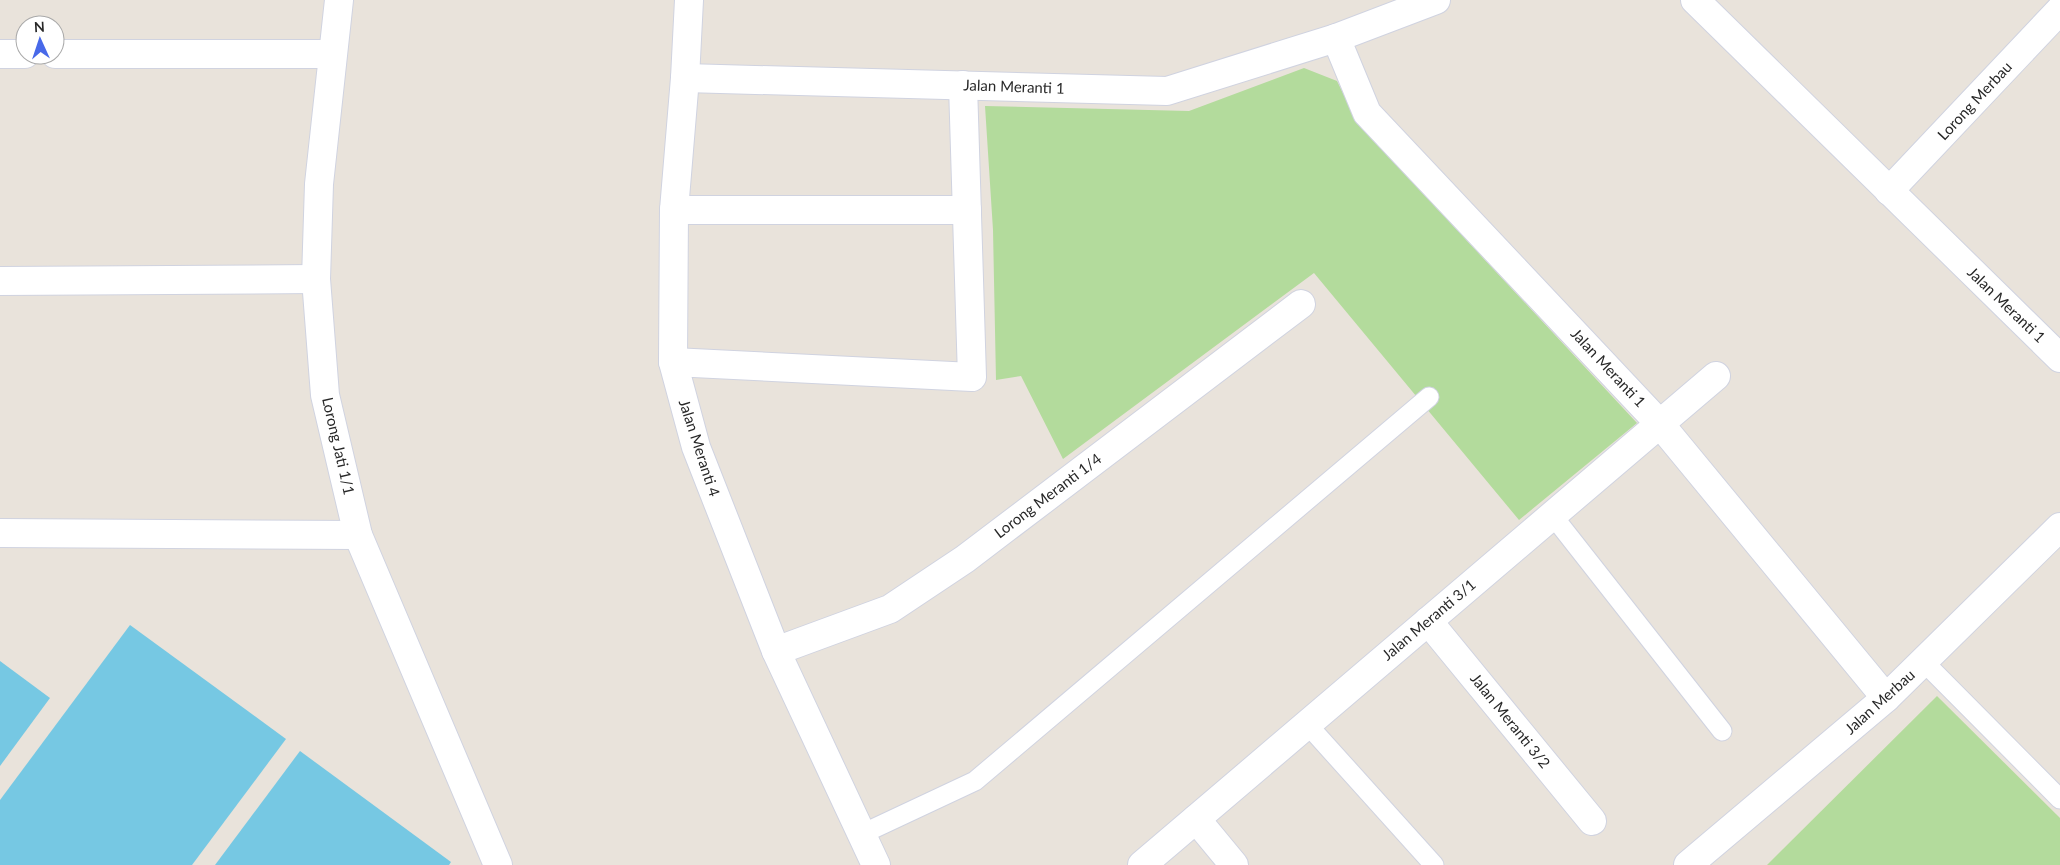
<svg xmlns="http://www.w3.org/2000/svg" width="2060" height="865" viewBox="0 0 2060 865" font-family="Lato,sans-serif">
<style>
.green{fill:#b3db9c}
.water{fill:#76c8e3}
.lines{fill:none;stroke-linecap:round;stroke-linejoin:round}
.lane-casing{stroke:#d0d3e0;stroke-width:21}
.street-casing{stroke:#d0d3e0;stroke-width:30}
.lane{stroke:#fff;stroke-width:19}
.street{stroke:#fff;stroke-width:28}
.labels{text-anchor:middle;stroke-width:4.5;stroke-linejoin:round;paint-order:stroke}
.street-label{font-size:15px;fill:#282828;stroke:#fff}
</style>
<rect width="100%" height="100%" fill="#e9e3db"/>
<g class="green">
<path d="M1304 68 1337 81 1359 125 1637 423 1519 520 1314 273 1063 459 1021 376 996 380 993 230 985 106 1189 111Z"/>
<path d="M1937 696 2060 818V865H1767Z"/>
</g>
<g class="water">
<path d="M130 625 286 739 192 865H0V800Z"/>
<path d="M0 661 50 698 0 766Z"/>
<path d="M300 751 451 862 449 865H215Z"/>
</g>
<g class="lines">
<g class="lane-casing">
<g id="lane">
<path d="M1553 516 1722 731"/>
<path d="M1924 662 2060 799"/>
<path d="M1307 724 1434 865"/>
<path d="M862 834 975 781 1429 397"/>
</g>
</g>
<g class="street-casing">
<g id="street">
<path d="M339 0 319 184 316 279 325 395 358 535 498 865"/>
<path d="M689 0 685 78 674 210 673 362 696 447 776 651 876 865"/>
<path d="M1695 0 2060 358"/>
<path d="M1336 38 1367 113 1660 424 1886 698"/>
<path d="M0 54H25"/>
<path d="M55 54H332"/>
<path d="M685 78 1167 91 1336 38 1436 0"/>
<path d="M1889 191 2060 10"/>
<path d="M674 210H967"/>
<path d="M0 281 316 279"/>
<path d="M673 362 972 377 963 85"/>
<path d="M0 533 358 535"/>
<path d="M1428 621 1592 821"/>
<path d="M776 651 890 609 965 559 1301 304"/>
<path d="M1196 819 1234 865"/>
<path d="M1142 865 1716 376"/>
<path d="M1688 865 1886 698 2060 527"/>
</g>
</g>
<use href="#lane" class="lane"/>
<use href="#street" class="street"/>
</g>
<g class="labels">
<g class="street-label">
<text transform="translate(1014 87) rotate(2)" y="5">Jalan Meranti 1</text>
<text transform="translate(1975 101) rotate(-47)" y="5">Lorong Merbau</text>
<text transform="translate(2006 305) rotate(44)" y="5">Jalan Meranti 1</text>
<text transform="translate(1608 368) rotate(47)" y="5">Jalan Meranti 1</text>
<text transform="translate(338 446) rotate(77)" y="5">Lorong Jati 1/1</text>
<text transform="translate(699 448) rotate(72)" y="5">Jalan Meranti 4</text>
<text transform="translate(1048 496) rotate(-37)" y="5">Lorong Meranti 1/4</text>
<text transform="translate(1429 620) rotate(-40)" y="5">Jalan Meranti 3/1</text>
<text transform="translate(1880 702) rotate(-42)" y="5">Jalan Merbau</text>
<text transform="translate(1510 721) rotate(51)" y="5">Jalan Meranti 3/2</text>
</g>
</g>
<g transform="translate(40 40) rotate(357)"><circle r="24" fill="#ffffff" stroke="#a9a9a9"/>
<path d="M0-4L9 19L0 12L-9 19Z" fill="#4869e9"/>
<text y="-8" font-size="14" font-weight="bold" text-anchor="middle" fill="#282828">N</text>
</g>
</svg>
